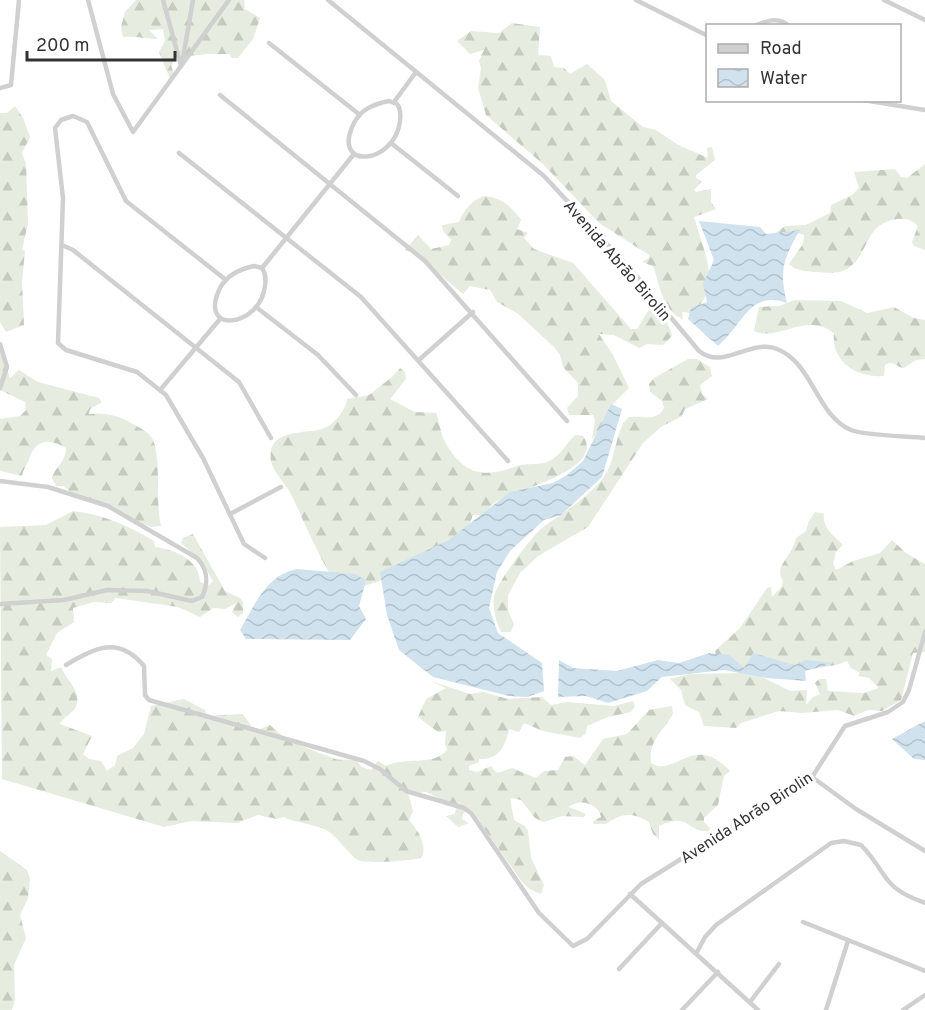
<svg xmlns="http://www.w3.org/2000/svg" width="925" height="1010" viewBox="0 0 925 1010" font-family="Overpass,sans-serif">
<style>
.forest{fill:url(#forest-firs);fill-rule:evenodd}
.water{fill:url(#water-waves)}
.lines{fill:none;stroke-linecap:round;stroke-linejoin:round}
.street{stroke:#d0d0d0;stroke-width:4.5}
.labels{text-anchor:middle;stroke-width:6;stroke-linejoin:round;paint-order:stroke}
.street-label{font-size:16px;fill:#333;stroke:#fff}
</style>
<defs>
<pattern id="forest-firs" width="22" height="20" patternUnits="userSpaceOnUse" patternTransform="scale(1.5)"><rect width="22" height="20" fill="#e6ecdf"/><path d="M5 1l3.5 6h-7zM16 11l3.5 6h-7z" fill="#c6cbc0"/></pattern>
<pattern id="water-waves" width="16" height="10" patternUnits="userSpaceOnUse" patternTransform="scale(1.5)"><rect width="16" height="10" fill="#cfe2ee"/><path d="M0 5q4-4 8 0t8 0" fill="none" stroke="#b2c2cd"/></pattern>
</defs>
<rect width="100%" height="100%" fill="#fff"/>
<g class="forest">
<path d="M136 0H244L245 9 260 18 253 39 238 58H232L229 54H207L175 58 171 65 174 74 171 81 159 52 165 41 163 29 149 30 158 39C146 39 135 36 123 37L121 27 125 12Z"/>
<path d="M512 23 540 27 538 55 551 56 554 67 564 68 570 74 587 64 605 80 611 101 643 127 656 130 678 145 708 158 707 148 712 147 715 160 696 175V178L702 181 694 190 696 192 711 189V202L716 209 694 217C702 248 725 289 691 313L682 312 683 319C662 311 660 284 653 266L642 262 649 258V255L599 223 544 165 486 115 478 88 481 68 479 61 484 50 470 54 457 41 471 31 499 33Z"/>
<path d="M15 106 23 118 30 137 22 153 26 164 28 223 22 250 25 251 22 282 24 325 6 332 0 322V113H7Z"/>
<path d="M925 164V250L914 246 912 242 918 226C912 220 906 218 897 219 863 224 870 255 847 269 837 275 826 272 815 272 806 271 796 271 789 264L803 244 804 235 790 231 777 237 773 235 785 226 806 225 830 213 831 205 852 195 859 188 854 172 895 169 901 177 907 178Z"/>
<path d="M484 196C501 197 512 207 521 220L517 229 528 233 524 238 534 249 573 263 631 329H637L648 311 659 312 668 324 672 336 663 345 647 344 639 348 614 335 599 334 613 355 629 388 613 404 602 428 592 439 595 421 593 415H569L567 408 578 396V383L563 367 560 355 554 347 517 313 497 302 490 290 470 286 463 294 416 254 405 250 418 235 431 249 449 245 451 240 443 231 442 225 459 222C463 211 473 199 484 196Z"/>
<path d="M795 300 841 301 867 313 894 307 914 318 925 320V359L916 360 904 368C896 368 895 359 885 365L884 376C857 378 831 362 834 333 805 311 779 342 754 331L759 307 779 306Z"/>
<path d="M0 348 10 378 19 370 38 382 99 398 102 402 90 409 89 414C104 412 120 416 133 424 140 428 148 432 152 438 162 456 155 503 161 526L151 527 138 522 113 506 71 493 64 486H56L52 478C56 465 65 464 66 448 48 438 36 439 29 459 27 466 23 469 22 476L0 471V419L20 416 26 410 25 402 0 390Z"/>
<path d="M688 359H697L710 367 712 376 700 385 702 394 708 399 685 409 682 416 661 427 643 443 588 527 538 556 520 573 508 595V611L514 624 511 632H501C496 621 492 608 494 596 496 584 532 536 542 528 562 513 583 501 600 482 616 464 613 442 624 422L629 417C643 415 656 423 664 408L662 401 650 392 649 384 654 378Z"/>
<path d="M400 368 405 372 406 379 390 399 415 412 436 413C440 422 440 432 444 440 463 475 483 479 517 466 526 463 535 465 544 463 559 459 565 445 575 435L583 436C606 469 517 490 499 500 492 503 488 511 481 515H473L468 529 382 580 364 586 330 574C316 550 304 522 292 496 287 485 273 472 271 461 266 428 305 434 322 429 334 425 346 410 347 399L369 395 392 377Z"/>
<path d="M73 511C101 514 130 526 154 541L155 547C174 549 200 560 200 582L209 585 213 581 202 562 181 543 183 538 193 534 225 591 240 598 243 602V613L238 617 232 612 236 603 225 609 213 608 200 617 178 607 116 598 111 603 94 602 73 608 74 622 57 633 46 655 52 659 51 671 61 667C66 680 82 691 76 706 73 714 63 717 60 724L92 736 83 754 89 759 101 761 107 771 115 765 117 756 133 748 144 734 151 706 184 699 205 710 206 716 243 714 252 727 260 729 270 725C286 742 312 750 333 758 338 761 349 759 356 760L362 767 371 770 378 761 386 766C406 756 432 767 447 750L445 743 446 731 438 732 418 717 426 699 446 688 431 681 470 694 483 692 508 699 542 697 551 705 567 702 614 706 633 701 635 706 631 712 608 717 587 726 586 733 580 738 543 731 524 723 519 732 509 729C505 747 499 760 479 759V762L469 766V770L477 772 491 766 497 773 512 768 536 778 544 771 558 770 565 757 573 756 585 765 603 739 627 734 649 710 672 706 673 714C663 731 648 741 651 763 674 779 693 731 730 771L724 776 718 805 704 818V822L710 828 709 831C686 833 691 811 659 826V839L653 834 649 822C632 812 622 813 606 824H594L593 821 601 817C598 803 579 798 569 807L586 814 584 817 562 816 544 822 535 818 521 800 510 798 514 820 525 826 528 831 531 858 544 885 541 894 531 890 522 882 472 811 467 810 463 814 462 819 469 823 458 827 446 816 455 814 456 807 426 792 408 793 413 811 409 820C418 831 427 843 422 857 416 861 364 864 358 860 347 853 335 833 324 829 310 823 296 823 283 817L277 819 258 815 237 823 191 821 164 827 2 779 0 527 46 525Z"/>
<path d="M815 512 824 514C822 528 834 536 843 545L836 552 833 564 836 570 853 561 880 553 892 540 906 553 925 564V652L913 653 901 700 882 711 868 710 854 716 838 710 802 713 779 711 741 723 736 728 704 726 699 712 685 705 681 690 670 679 690 674 743 673 716 655 715 651 740 628 767 588 771 587 772 597 782 586C784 579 780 577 780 571 781 562 793 553 796 538L806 531 809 521ZM847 661 851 668 860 673 858 676 869 678 879 688 864 693 828 691 826 679H819L815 683 820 694 813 697 806 705 807 690 790 691 762 677 836 665Z"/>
<path d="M0 851 27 870 30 879 28 898 20 915 26 938 14 965 15 999 12 1010H0Z"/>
</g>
<g class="water">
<path d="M699 221 760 227 766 234 800 230C783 259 779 270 787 303 749 290 744 324 718 346L688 319 691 308 707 302 703 284 714 260Z"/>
<path d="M611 404 622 409 602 477 561 515 544 520 510 551 497 572 489 608 498 633 542 663 544 691 527 697 509 696 433 677 399 650 387 615 380 572 449 540 510 492 553 483 567 475 583 461Z"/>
<path d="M297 569 355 574 366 580 359 606 366 619 350 640 246 639 240 630C255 605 266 575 297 569Z"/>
<path d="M709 653 729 655 744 668 753 653 795 665 806 660 835 663 805 671 806 681 767 678 724 670 662 677 647 691 608 703 586 696 558 697 559 660 573 668 617 671 658 660 679 663Z"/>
<path d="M925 721V760L914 759 892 739Z"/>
</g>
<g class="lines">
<g class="street">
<path d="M88 0 113 94 133 132 229 0"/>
<path d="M163 0 181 66"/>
<path d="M328 0 544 176 632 271 699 351C724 371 750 338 777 349 813 363 816 415 851 430 866 436 907 436 925 438"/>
<path d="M636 0 708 36"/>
<path d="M884 0 925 20"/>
<path d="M754 26C766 21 778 16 789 26"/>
<path d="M269 43 360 115"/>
<path d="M182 64 193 0"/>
<path d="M0 88 11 85 19 0"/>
<path d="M220 95 425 261 567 421"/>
<path d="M863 100 925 110"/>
<path d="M389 101 397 104C401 109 401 114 400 121 395 165 330 171 354 123 361 109 374 104 389 101Z"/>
<path d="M394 102 416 72"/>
<path d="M391 143 458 196"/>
<path d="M179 153 361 297 508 461"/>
<path d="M62 245 73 250 239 382 271 438"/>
<path d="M254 266 262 268C266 274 266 279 265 286 260 328 197 335 220 288 227 275 240 269 254 266Z"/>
<path d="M262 268 354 154"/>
<path d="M226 280 126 201 87 122 73 116 61 120 55 128 63 198 58 343 66 350 137 372 166 395 203 458 244 544 265 558"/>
<path d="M256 307 318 355 356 395"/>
<path d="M0 344 7 367 0 388"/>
<path d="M420 359 473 312"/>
<path d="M161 389 220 319"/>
<path d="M0 481 48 487 108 506 197 558C208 570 209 582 202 597L192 601 147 591 107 590 64 600 0 604"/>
<path d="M230 514 281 487"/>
<path d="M66 665C95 647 119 636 144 666L145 695 149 700 364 761 380 769 406 791 464 808 471 813 539 913 573 946 587 939 641 884 812 777 845 726 888 712 903 702 909 690 925 632"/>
<path d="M812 777 856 809 925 851"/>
<path d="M630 894 758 1010"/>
<path d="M803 922 925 971"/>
<path d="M697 952 705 937 716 925 831 843 844 841 861 845C889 874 880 887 925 903"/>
<path d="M619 969 662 923"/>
<path d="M750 1002 779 964"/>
<path d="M682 1010 718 972"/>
<path d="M826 1010 848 941"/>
<path d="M903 1010 925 995"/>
</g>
</g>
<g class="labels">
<g class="street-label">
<text transform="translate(618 260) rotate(49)" y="6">Avenida Abrão Birolin</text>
<text transform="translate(746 817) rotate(-33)" y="6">Avenida Abrão Birolin</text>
</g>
</g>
<rect x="706" y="24" width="195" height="78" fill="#ffffff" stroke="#adadad" stroke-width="1.5"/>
<rect x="718" y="44" width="30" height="9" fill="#d0d0d0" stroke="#adadad" stroke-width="1.5"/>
<text x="760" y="54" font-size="18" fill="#333333">Road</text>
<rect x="718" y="69" width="30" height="18" fill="url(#water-waves)" stroke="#adadad" stroke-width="1.5"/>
<text x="760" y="84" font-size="18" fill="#333333">Water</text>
<path d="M27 51v9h148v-9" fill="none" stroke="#333333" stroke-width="3"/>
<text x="36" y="51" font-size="18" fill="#333333" stroke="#ffffff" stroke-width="4.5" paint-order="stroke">200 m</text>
</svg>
